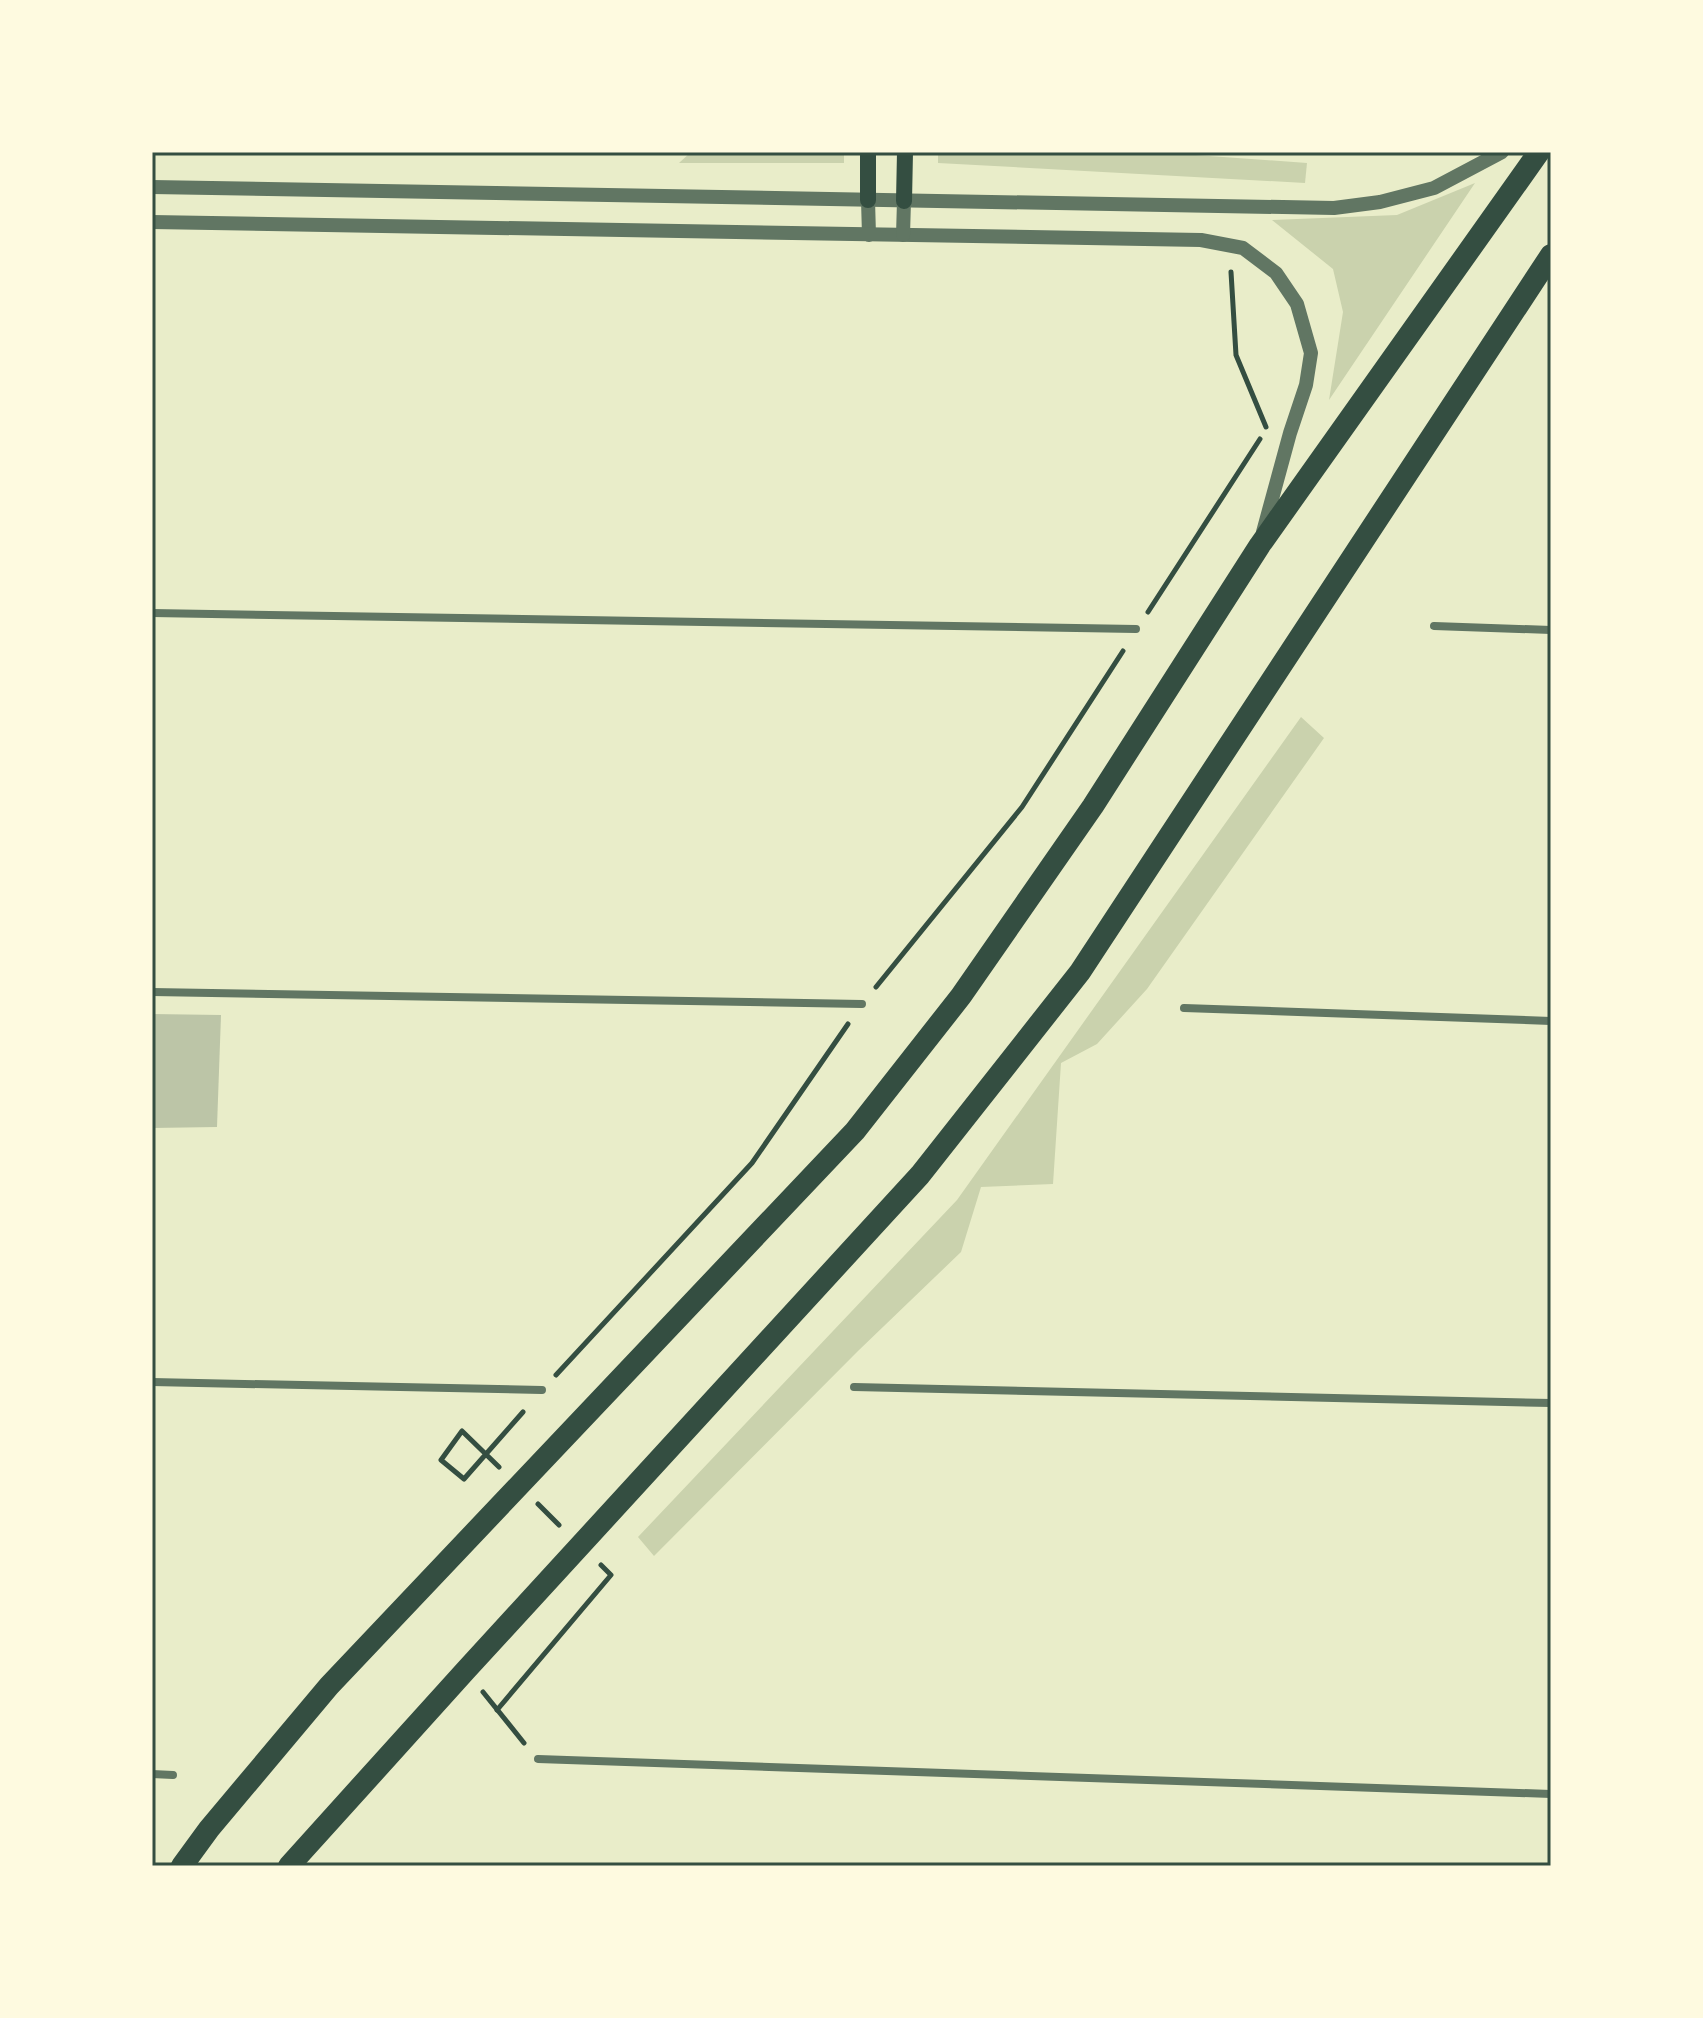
<svg xmlns="http://www.w3.org/2000/svg" width="1703" height="2018" viewBox="0 0 1703 2018" font-family="'Titillium Web',sans-serif">
<style>
.green{fill:#cad2ad}
.building{fill:#bcc5a7}
.lines{fill:none;stroke-linecap:round;stroke-linejoin:round}
.path{stroke:#344e41;stroke-width:5}
.minor{stroke:#617663;stroke-width:8}
.tertiary{stroke:#617663;stroke-width:14}
.secondary{stroke:#344e41;stroke-width:16}
.trunk{stroke:#344e41;stroke-width:22}
.neatline{fill:none;stroke:#344e41;stroke-width:3}
</style>
<rect width="100%" height="100%" fill="#e9edc9"/>
<g class="green">
<path d="M691 152H844V163H679Z"/>
<path d="M938 152H1153L1307 163 1305 183 938 163Z"/>
<path d="M1475 183 1329 400 1343 312 1333 269 1272 220 1397 215Z"/>
<path d="M1301 717 1324 738 1147 989 1097 1044 1061 1063 1053 1184 981 1187 961 1252 858 1351 654 1556 638 1537 957 1200Z"/>
</g>
<path class="building" d="M152 1014 221 1015 217 1127 152 1128Z"/>
<g class="lines">
<g class="path">
<path d="M1231 272 1236 355 1266 427"/>
<path d="M1148 612 1260 439"/>
<path d="M876 987 1022 807 1123 651"/>
<path d="M556 1375 752 1163 848 1024"/>
<path d="M499 1467 462 1431 441 1460 464 1479 523 1412"/>
<path d="M538 1504 559 1525"/>
<path d="M483 1692 524 1743"/>
<path d="M497 1710 611 1575 601 1565"/>
</g>
<g class="minor">
<path d="M152 613 1136 629"/>
<path d="M1434 626 1551 630"/>
<path d="M152 992 862 1004"/>
<path d="M1184 1008 1551 1021"/>
<path d="M152 1382 542 1390"/>
<path d="M854 1387 1551 1403"/>
<path d="M538 1759 1551 1794"/>
<path d="M152 1774 173 1775"/>
</g>
<g class="tertiary">
<path d="M152 187 1334 208 1380 202 1434 188 1502 152"/>
<path d="M868 200 869 235"/>
<path d="M152 222 1201 240 1243 248 1276 273 1297 304 1311 353 1306 385 1290 433 1263 532"/>
<path d="M903 235 904 201"/>
</g>
<g class="secondary">
<path d="M868 200V152"/>
<path d="M904 201 905 152"/>
</g>
<g class="trunk">
<path d="M182 1866 209 1829 329 1686 855 1131 961 996 1093 806 1260 545 1539 152"/>
<path d="M289 1866 466 1670 920 1175 1080 972 1551 255"/>
</g>
</g>
<rect width="1703" height="2018" fill="none" stroke="#fefae0" stroke-width="308"/>
<rect x="154" y="154" width="1395" height="1710" class="neatline"/>
</svg>
